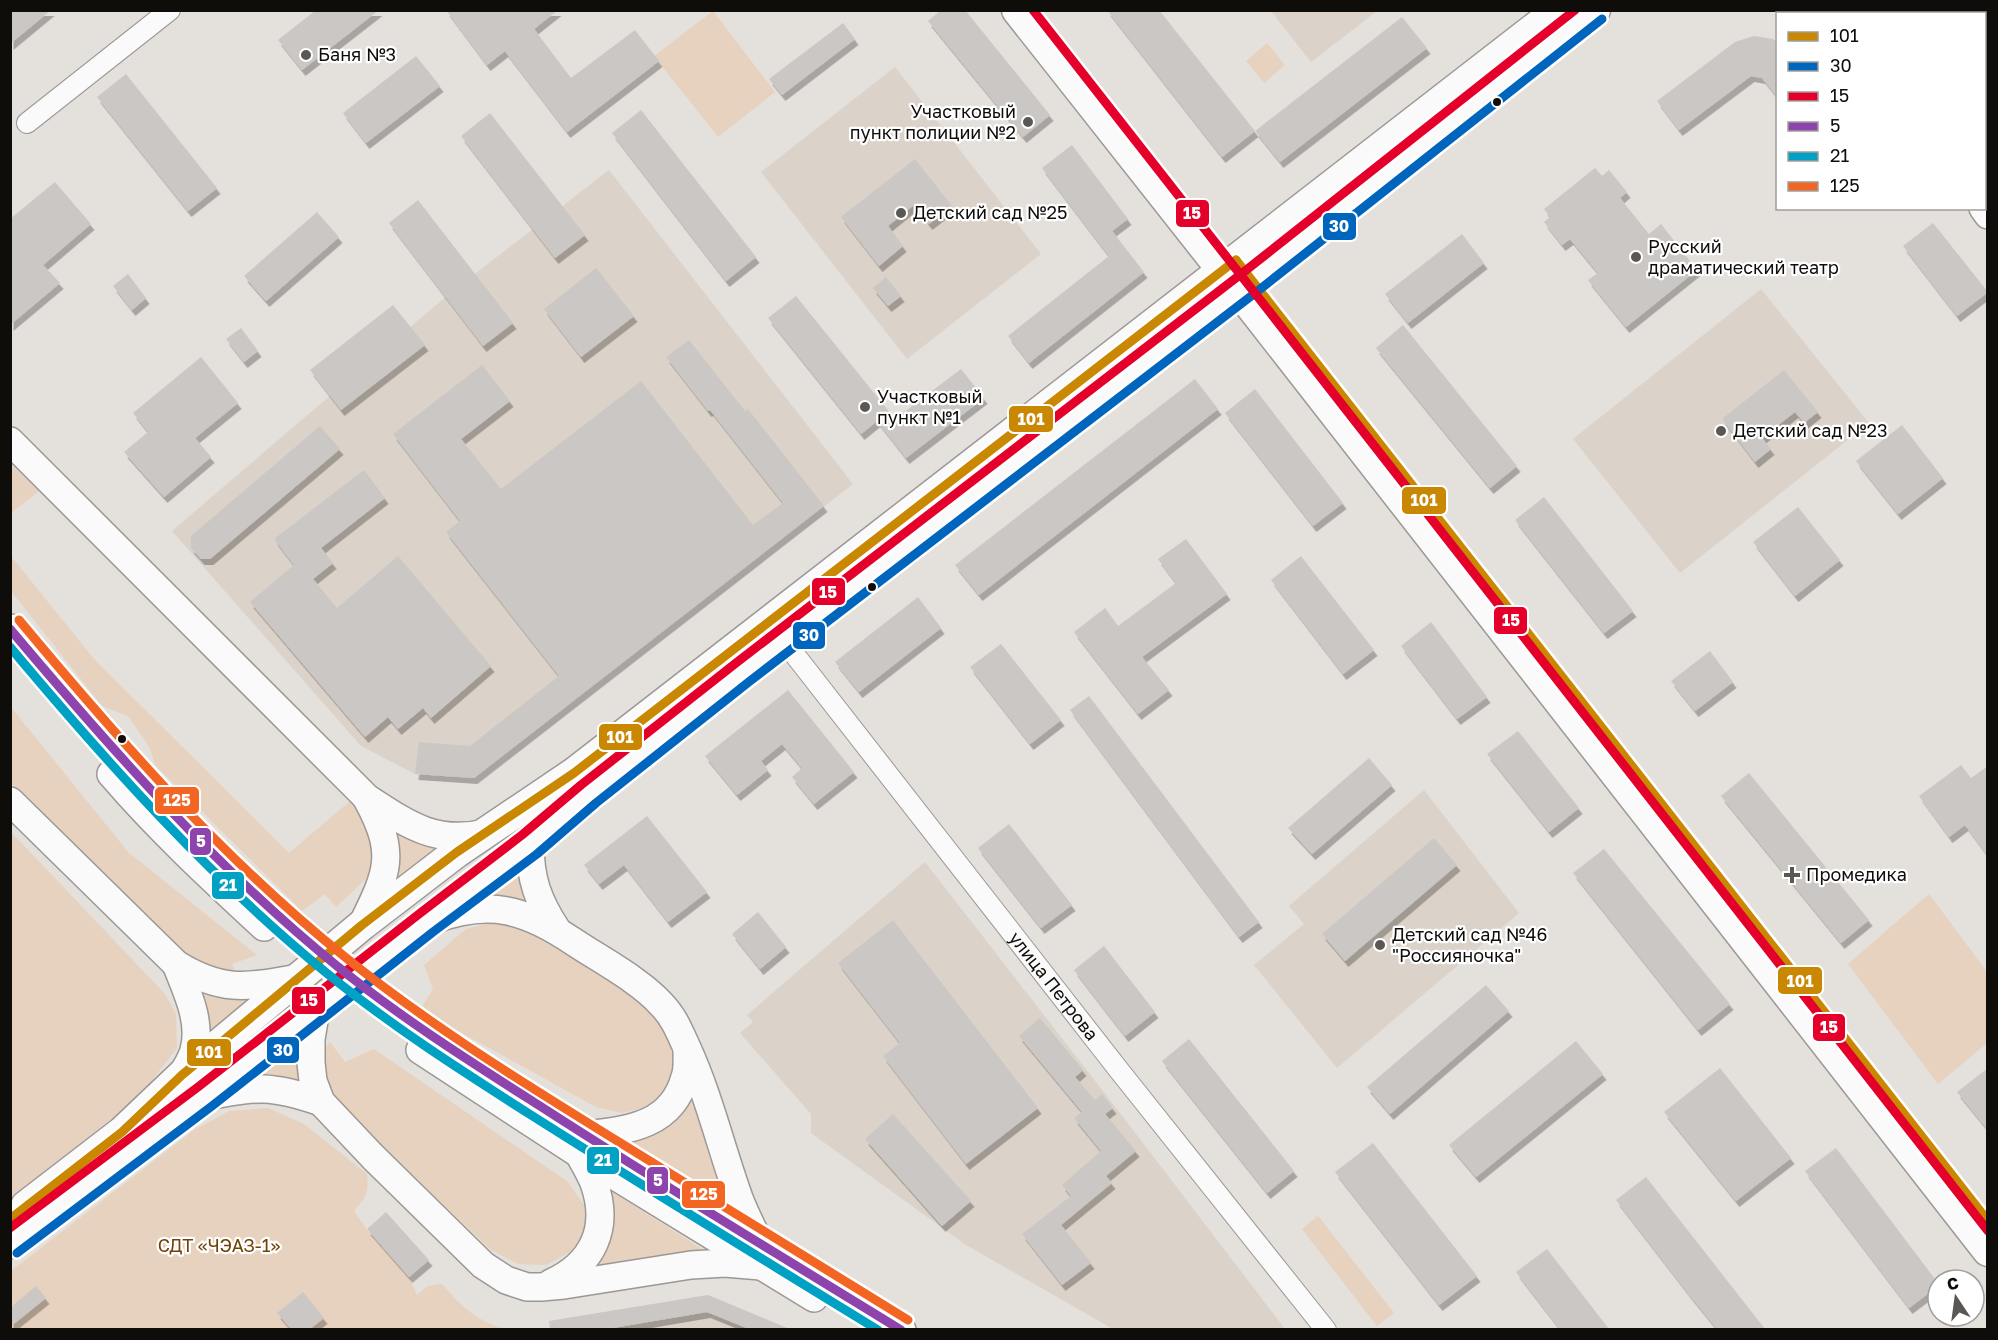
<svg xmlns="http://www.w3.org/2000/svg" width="1998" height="1340" viewBox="0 0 1998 1340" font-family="'Golos Text',sans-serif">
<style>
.built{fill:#dbd2c9}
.green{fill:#e6d2bf}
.building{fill:#cbc7c4;filter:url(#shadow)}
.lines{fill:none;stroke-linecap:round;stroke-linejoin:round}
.street-casing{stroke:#9b9895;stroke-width:22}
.secondary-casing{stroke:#9b9895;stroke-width:30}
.primary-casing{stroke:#9b9895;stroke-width:33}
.street{stroke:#fbfafa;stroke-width:20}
.secondary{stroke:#fbfafa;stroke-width:27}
.primary{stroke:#fbfafa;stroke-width:30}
.secondary-bridge-casing{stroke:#9b9895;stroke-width:30;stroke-linecap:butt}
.secondary-bridge{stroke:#fbfafa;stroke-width:27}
.bus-1-casing{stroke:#fff;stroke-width:14}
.bus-2-casing{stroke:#fff;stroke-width:14}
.bus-3-casing{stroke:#fff;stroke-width:14}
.bus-4-casing{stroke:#fff;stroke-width:14}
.bus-5-casing{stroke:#fff;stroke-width:14}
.bus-6-casing{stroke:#fff;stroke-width:14}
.bus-1{stroke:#c98702;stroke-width:9}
.bus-2{stroke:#0065bd;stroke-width:9}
.bus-3{stroke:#e4002b;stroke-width:9}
.bus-4{stroke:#8e44ad;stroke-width:9}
.bus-5{stroke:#01a1c4;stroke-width:9}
.bus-6{stroke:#f26522;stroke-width:9}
.poi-dot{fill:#5a5754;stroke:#fff;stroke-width:2}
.bus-dot{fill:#0f0d0a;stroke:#fff;stroke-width:2}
.labels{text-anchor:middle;stroke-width:4.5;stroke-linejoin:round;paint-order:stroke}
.poi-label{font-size:18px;fill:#0f0d0a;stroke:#fff;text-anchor:start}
.street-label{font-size:18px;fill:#0f0d0a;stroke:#fff}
.park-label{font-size:18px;fill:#714107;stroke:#fff}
.line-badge{stroke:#fff;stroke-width:2}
.badge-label{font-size:16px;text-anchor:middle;font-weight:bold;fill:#fff}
</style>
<defs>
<filter id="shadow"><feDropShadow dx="3.5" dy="6" stdDeviation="0" flood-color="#0004"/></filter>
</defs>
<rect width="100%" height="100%" fill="#e4e0dc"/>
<g class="built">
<path d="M1271 11H1377L1311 62Z"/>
<path d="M895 67 1041 254 907 359 761 172Z"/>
<path d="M609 170 853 484 474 778 415 774 361 746 172 531 449 294Z"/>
<path d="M1761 289 1869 423 1680 573 1573 439Z"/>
<path d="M1424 790 1519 913 1337 1068 1254 965 1304 924 1289 906Z"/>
<path d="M925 862 1120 1113 1285 1329H1113L966 1245 811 1133V1114L740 1033 753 1022 747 1015Z"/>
<path d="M708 1295 790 1329 568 1330 569 1318Z"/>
</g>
<g class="green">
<path d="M713 11 775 92 718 137 654 56Z"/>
<path d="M1267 43 1285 65 1264 83 1246 61Z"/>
<path d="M10 464 39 491 11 513H10Z"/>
<path d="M10 555 94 659 289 853 356 796 376 852 371 874 336 907 325 894 302 911 155 765 150 748 128 716 102 706 11 591Z"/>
<path d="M10 706 129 853 257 955 232 964 236 974 189 961 11 783Z"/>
<path d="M390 828 446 845 396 882Z"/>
<path d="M11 832 165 994 176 1014 177 1048 140 1096 11 1199Z"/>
<path d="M520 867 537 913 481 896Z"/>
<path d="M1929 894 1987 972V1043L1938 1084 1848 964Z"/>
<path d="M495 922 551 936 644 1000 669 1033 674 1061 667 1089 650 1106 622 1113 596 1107 420 1010 433 989 424 965 466 929Z"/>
<path d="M198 993 220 999 246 1000 249 1002 211 1038Z"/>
<path d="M330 1042 345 1062 374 1049 568 1182 584 1205 587 1230 572 1251 546 1265 518 1264 491 1250 335 1101 325 1084 318 1056Z"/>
<path d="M297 1043H299L304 1089 251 1079Z"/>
<path d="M693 1082 730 1213 622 1143 660 1131 681 1113Z"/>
<path d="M268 1108 304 1124 367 1174C369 1193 366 1197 354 1211L367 1230 409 1277 417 1295 428 1286 442 1284C461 1306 478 1323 507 1329L11 1330V1271L194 1130 229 1111Z"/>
<path d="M609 1190 702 1249 591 1272Z"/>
<path d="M1318 1216 1394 1313 1377 1326 1302 1229Z"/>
</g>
<g class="building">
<path d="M10 10H51L10 44Z"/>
<path d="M316 10H379L302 70 278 40Z"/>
<path d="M446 10H558L534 29 571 78 635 30 659 61 567 132 505 51 487 65Z"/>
<path d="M941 10H965L1050 115 1023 137 928 21Z"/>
<path d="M1107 10H1159L1255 131 1222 157Z"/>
<path d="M1402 17 1427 48 1280 162 1255 131Z"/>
<path d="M843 23 855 39 782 95 769 79Z"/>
<path d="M1754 36 1773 39 1778 43V98L1762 78 1751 76 1679 130 1657 101 1735 42Z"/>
<path d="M416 56 440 86 366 143 343 113Z"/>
<path d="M126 74 217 188 188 211 97 97Z"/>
<path d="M641 110 756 257 726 281 612 133Z"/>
<path d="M490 113 585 235 555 258 461 136Z"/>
<path d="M1072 145 1128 219 1112 231 1144 272 1029 363 1008 336 1109 256 1042 168Z"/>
<path d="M915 159 952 206 929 224 914 205 888 226 903 246 879 266 841 217Z"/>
<path d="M1595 168 1602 176 1609 170 1627 192 1620 198 1649 234 1661 224 1697 270 1626 327 1588 280 1598 273 1570 239 1562 245 1544 222 1550 217 1544 209Z"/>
<path d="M55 182 91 224 43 265 60 283 10 325V219Z"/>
<path d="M418 200 513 323 483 346 389 223Z"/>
<path d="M317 212 339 237 266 301 244 276Z"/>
<path d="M1933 223 1988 292 1957 316 1903 246Z"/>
<path d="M1462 234 1484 263 1408 323 1385 294Z"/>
<path d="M596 268 634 316 581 357 544 309Z"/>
<path d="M128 274 146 298 132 310 113 286Z"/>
<path d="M886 277 901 296 888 306 873 288Z"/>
<path d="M796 296 895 419 961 369 984 398 906 458 877 421 861 434 768 318Z"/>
<path d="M393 305 425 345 341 410 310 370Z"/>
<path d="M1403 325 1517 466 1490 488 1376 348Z"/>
<path d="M241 328 258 351 244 362 226 339Z"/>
<path d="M689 340 745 411 748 409 824 506 474 778 415 774 419 742 470 746 559 676 446 532 460 521 393 434 482 365 510 401 461 439 501 489 641 381 753 525 783 503 710 410 708 411 666 357Z"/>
<path d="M201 357 238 403 195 438 211 457 164 497 124 452 148 432 133 413Z"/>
<path d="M1784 370 1818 412 1804 423 1795 412 1762 438 1771 449 1755 462 1722 419Z"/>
<path d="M1195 379 1218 409 979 595 955 565Z"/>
<path d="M1255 389 1343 503 1313 526 1225 413Z"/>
<path d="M1902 425 1943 478 1898 514 1856 461Z"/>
<path d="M320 426 340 449 210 559H201L191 548V536Z"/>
<path d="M364 470 385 498 321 548 333 563 313 579 337 608 398 556 491 666 431 718 423 708 398 729 388 717 365 737 250 602 294 565 274 539Z"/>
<path d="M1544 497 1633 611 1604 633 1515 520Z"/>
<path d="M1798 507 1840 560 1795 596 1753 542Z"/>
<path d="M1186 539 1227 594 1142 657 1169 690 1138 714 1074 632 1105 608 1118 626 1176 583 1158 559Z"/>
<path d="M1301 556 1374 650 1343 674 1271 580Z"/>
<path d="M918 597 941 628 859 692 835 662Z"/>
<path d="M1431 622 1487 697 1457 719 1401 646Z"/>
<path d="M1001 644 1061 720 1030 744 970 667Z"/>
<path d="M1710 651 1733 682 1695 711 1671 681Z"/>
<path d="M788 690 854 772 814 804 792 777 802 768 782 744 761 761 768 770 737 795 705 756Z"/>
<path d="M1089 696 1259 922 1239 937 1070 710Z"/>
<path d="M1518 731 1579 808 1549 832 1487 754Z"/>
<path d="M1369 758 1392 785 1312 854 1288 828Z"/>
<path d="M1961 765 1971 778 1988 766V856L1965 825 1949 837 1919 796Z"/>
<path d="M1749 773 1869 920 1841 943 1721 796Z"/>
<path d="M647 816 707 892 668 922 624 865 599 884 584 865Z"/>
<path d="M1009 824 1072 905 1041 928 978 848Z"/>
<path d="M1434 838 1457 865 1345 961 1322 934Z"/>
<path d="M1604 849 1730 1004 1698 1030 1573 873Z"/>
<path d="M758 912 786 947 760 969 732 934Z"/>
<path d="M893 920 1038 1108 966 1164 883 1056 900 1043 838 963Z"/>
<path d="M1104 946 1155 1012 1125 1036 1074 970Z"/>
<path d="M1486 985 1509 1011 1390 1114 1367 1087Z"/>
<path d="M1040 1018 1083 1070 1075 1077 1095 1100 1102 1094 1113 1108 1105 1114 1136 1151 1106 1176 1112 1183 1061 1225 1091 1263 1062 1285 1022 1234 1071 1196 1062 1185 1101 1151 1074 1118 1082 1112 1019 1036Z"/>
<path d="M1189 1039 1294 1171 1267 1193 1162 1061Z"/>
<path d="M1576 1041 1603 1074 1476 1177 1449 1145Z"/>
<path d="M1720 1068 1791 1158 1736 1201 1664 1112Z"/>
<path d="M1988 1068V1130L1957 1092Z"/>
<path d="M893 1114 971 1201 942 1226 865 1139Z"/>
<path d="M1373 1143 1477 1276 1439 1305 1335 1172Z"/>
<path d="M1836 1148 1938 1283V1286L1909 1308 1805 1171Z"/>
<path d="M1646 1177 1765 1329H1717L1691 1297 1616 1200Z"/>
<path d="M386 1212 429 1260 409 1277 367 1229Z"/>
<path d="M1547 1249 1609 1329H1560L1516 1272Z"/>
<path d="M36 1286 46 1298 10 1327V1308Z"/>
<path d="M303 1292 324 1318 310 1329H291L277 1313Z"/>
<path d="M708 1295 789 1329H749L707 1312 607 1329H550L549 1321Z"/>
</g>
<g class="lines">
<g class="street-casing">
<g id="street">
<path d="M27 123 170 10"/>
<path id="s1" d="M784 641 1118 1069 1326 1330"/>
</g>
</g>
<g class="secondary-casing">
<g id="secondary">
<path d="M1830 10 1832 14"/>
<path d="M1983 208 1988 215"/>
<path d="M10 441 367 798C407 824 435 845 486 833"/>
<path d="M10 628 65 694 143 783 277 914"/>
<path d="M111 774C158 829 211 878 264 927"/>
<path d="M10 801 176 964C223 993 247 987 298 978"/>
<path d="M530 844C530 879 538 901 557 930"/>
<path d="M433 920C489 899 525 909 574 942 601 960 641 981 662 1005 674 1017 680 1033 687 1048 709 1096 721 1148 739 1198 745 1214 753 1229 760 1244"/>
<path d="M362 925C388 872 397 854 367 799"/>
<path d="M176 964C186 990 202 1021 194 1050 192 1059 186 1067 182 1075"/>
<path d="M316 1009 311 1039V1063L313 1081 321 1102 373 1157 483 1265 506 1280 527 1287H541L564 1285 691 1265 725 1263 761 1266"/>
<path d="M414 1025 586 1135 902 1330"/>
<path d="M420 1050 579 1154 814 1298"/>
<path d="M205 1097C255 1086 272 1085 321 1102"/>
<path d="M586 1135C628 1130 672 1126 685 1077 688 1069 687 1058 687 1049"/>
<path d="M551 1283C593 1264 610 1228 594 1183 590 1173 584 1163 579 1154"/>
</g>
</g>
<g class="primary-casing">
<g id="primary">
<path d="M1017 10 1256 313 1988 1251"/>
<path d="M26 1206 122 1132 182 1075 362 925 457 852 574 773 1558 10"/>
<path d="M10 1243 205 1097 426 923 530 844 588 794 743 672 1252 280 1595 10"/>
</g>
</g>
<use href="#street" class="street"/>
<use href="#secondary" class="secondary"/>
<use href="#primary" class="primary"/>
<g class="secondary-bridge-casing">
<path id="secondary-bridge" d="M277 914 338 967 414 1025"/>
</g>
<use href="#secondary-bridge" class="secondary-bridge"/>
<g class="bus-1-casing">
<g id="bus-1">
<path d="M1236 260 1988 1221"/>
<path d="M10 1219 122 1132 182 1075 362 925 457 852 574 773 1236 260"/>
</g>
</g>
<g class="bus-2-casing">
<path id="bus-2" d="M17 1253 212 1106 433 932 537 854 596 803 750 681 1259 290 1602 19"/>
</g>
<g class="bus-3-casing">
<g id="bus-3">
<path d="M1033 10 1265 306 1988 1231"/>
<path d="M10 1228 198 1087 419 914 522 835 581 785 736 663 1245 271 1575 10"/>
</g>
</g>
<g class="bus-4-casing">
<path id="bus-4" d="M10 629C111 749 215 867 337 966 401 1018 471 1062 540 1106 659 1183 781 1256 901 1330"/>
</g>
<g class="bus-5-casing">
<path id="bus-5" d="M10 647C108 764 211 879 329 975 393 1027 462 1071 531 1115 646 1188 762 1259 878 1330"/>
</g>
<g class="bus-6-casing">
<path id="bus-6" d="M19 620C119 740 223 859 345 957 427 1023 517 1079 606 1134 706 1196 807 1258 908 1320"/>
</g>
<use href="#bus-1" class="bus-1"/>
<use href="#bus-2" class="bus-2"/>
<use href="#bus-3" class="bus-3"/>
<use href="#bus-4" class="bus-4"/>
<use href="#bus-5" class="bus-5"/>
<use href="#bus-6" class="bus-6"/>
</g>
<g class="poi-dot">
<circle cx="306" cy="55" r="6"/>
<circle cx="1028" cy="122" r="6"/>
<circle cx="901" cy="213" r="6"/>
<circle cx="1636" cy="257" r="6"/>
<circle cx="865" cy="407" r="6"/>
<circle cx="1721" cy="431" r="6"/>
<path d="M1789 866h6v6h6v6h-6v6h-6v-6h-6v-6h6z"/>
<circle cx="1380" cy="945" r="6"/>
</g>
<g class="bus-dot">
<circle cx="1497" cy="102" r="5"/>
<circle cx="872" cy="587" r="5"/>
<circle cx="122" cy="739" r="5"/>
</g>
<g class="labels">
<g class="poi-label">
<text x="318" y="61">Баня №3</text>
<text x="1016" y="118" text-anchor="end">Участковый<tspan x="1016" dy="21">пункт полиции №2</tspan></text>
<text x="913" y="219">Детский сад №25</text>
<text x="1648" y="253">Русский<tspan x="1648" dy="21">драматический театр</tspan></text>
<text x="877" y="403">Участковый<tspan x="877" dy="21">пункт №1</tspan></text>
<text x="1733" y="437">Детский сад №23</text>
<text x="1806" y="881">Промедика</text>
<text x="1392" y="941">Детский сад №46<tspan x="1392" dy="21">"Россияночка"</tspan></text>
</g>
<g class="street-label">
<text dy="6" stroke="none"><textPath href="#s1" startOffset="438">улица Петрова</textPath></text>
</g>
<g class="park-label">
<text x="219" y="1252">СДТ «ЧЭАЗ-1»</text>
</g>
</g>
<g class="line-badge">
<rect x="1175" y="199" width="35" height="29" rx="6" fill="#e4002b"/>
<rect x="1322" y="212" width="35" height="29" rx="6" fill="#0065bd"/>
<rect x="1008" y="405" width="46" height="28" rx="6" fill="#c98702"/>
<rect x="1401" y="486" width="46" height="29" rx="6" fill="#c98702"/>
<rect x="811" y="577" width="35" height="29" rx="6" fill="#e4002b"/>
<rect x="1493" y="606" width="35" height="29" rx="6" fill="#e4002b"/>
<rect x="792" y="621" width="34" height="29" rx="6" fill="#0065bd"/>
<rect x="598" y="723" width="45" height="28" rx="6" fill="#c98702"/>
<rect x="154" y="786" width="46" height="29" rx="6" fill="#f26522"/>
<rect x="189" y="827" width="23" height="29" rx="6" fill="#8e44ad"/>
<rect x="211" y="871" width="34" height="29" rx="6" fill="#01a1c4"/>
<rect x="1777" y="966" width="46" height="29" rx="6" fill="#c98702"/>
<rect x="291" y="986" width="35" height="29" rx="6" fill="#e4002b"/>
<rect x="1812" y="1013" width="34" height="29" rx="6" fill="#e4002b"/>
<rect x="266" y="1036" width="34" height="28" rx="6" fill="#0065bd"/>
<rect x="186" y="1038" width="46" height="29" rx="6" fill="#c98702"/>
<rect x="586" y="1146" width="34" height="29" rx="6" fill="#01a1c4"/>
<rect x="646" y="1166" width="23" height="29" rx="6" fill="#8e44ad"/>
<rect x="681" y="1180" width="45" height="29" rx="6" fill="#f26522"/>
</g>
<g class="badge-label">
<text x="1192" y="219">15</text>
<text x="1339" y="232">30</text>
<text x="1031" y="425">101</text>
<text x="1424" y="506">101</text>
<text x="828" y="598">15</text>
<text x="1511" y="626">15</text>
<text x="809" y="641">30</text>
<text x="620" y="743">101</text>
<text x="177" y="806">125</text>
<text x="201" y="847">5</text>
<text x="228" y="891">21</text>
<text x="1800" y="987">101</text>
<text x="309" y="1006">15</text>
<text x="1829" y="1033">15</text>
<text x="283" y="1056">30</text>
<text x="209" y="1058">101</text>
<text x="603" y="1166">21</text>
<text x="658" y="1186">5</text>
<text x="704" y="1200">125</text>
</g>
<rect width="1998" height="1340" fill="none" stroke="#0f0d0a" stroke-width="24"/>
<rect x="1776" y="12" width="210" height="198" fill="#ffffff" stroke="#9f9e9d" stroke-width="1.5"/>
<rect x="1788" y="32" width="30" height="9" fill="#c98702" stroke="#9f9e9d" stroke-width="1.5"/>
<text x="1830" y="42" font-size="18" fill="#0f0d0a">101</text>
<rect x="1788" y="62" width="30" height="9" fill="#0065bd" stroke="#9f9e9d" stroke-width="1.5"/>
<text x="1830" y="72" font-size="18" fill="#0f0d0a">30</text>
<rect x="1788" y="92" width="30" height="9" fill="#e4002b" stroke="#9f9e9d" stroke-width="1.5"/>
<text x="1830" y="102" font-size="18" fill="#0f0d0a">15</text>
<rect x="1788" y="122" width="30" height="9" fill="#8e44ad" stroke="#9f9e9d" stroke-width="1.5"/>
<text x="1830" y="132" font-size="18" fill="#0f0d0a">5</text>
<rect x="1788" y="152" width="30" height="9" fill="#01a1c4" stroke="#9f9e9d" stroke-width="1.5"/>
<text x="1830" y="162" font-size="18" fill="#0f0d0a">21</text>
<rect x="1788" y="182" width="30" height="9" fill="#f26522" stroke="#9f9e9d" stroke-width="1.5"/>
<text x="1830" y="192" font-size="18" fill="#0f0d0a">125</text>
<g transform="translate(1956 1298) rotate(347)"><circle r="28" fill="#ffffff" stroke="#9f9e9d" stroke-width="1.5"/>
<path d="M0-4.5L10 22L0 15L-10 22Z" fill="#5a5754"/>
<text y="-9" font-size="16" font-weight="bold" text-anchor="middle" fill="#0f0d0a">С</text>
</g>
</svg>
